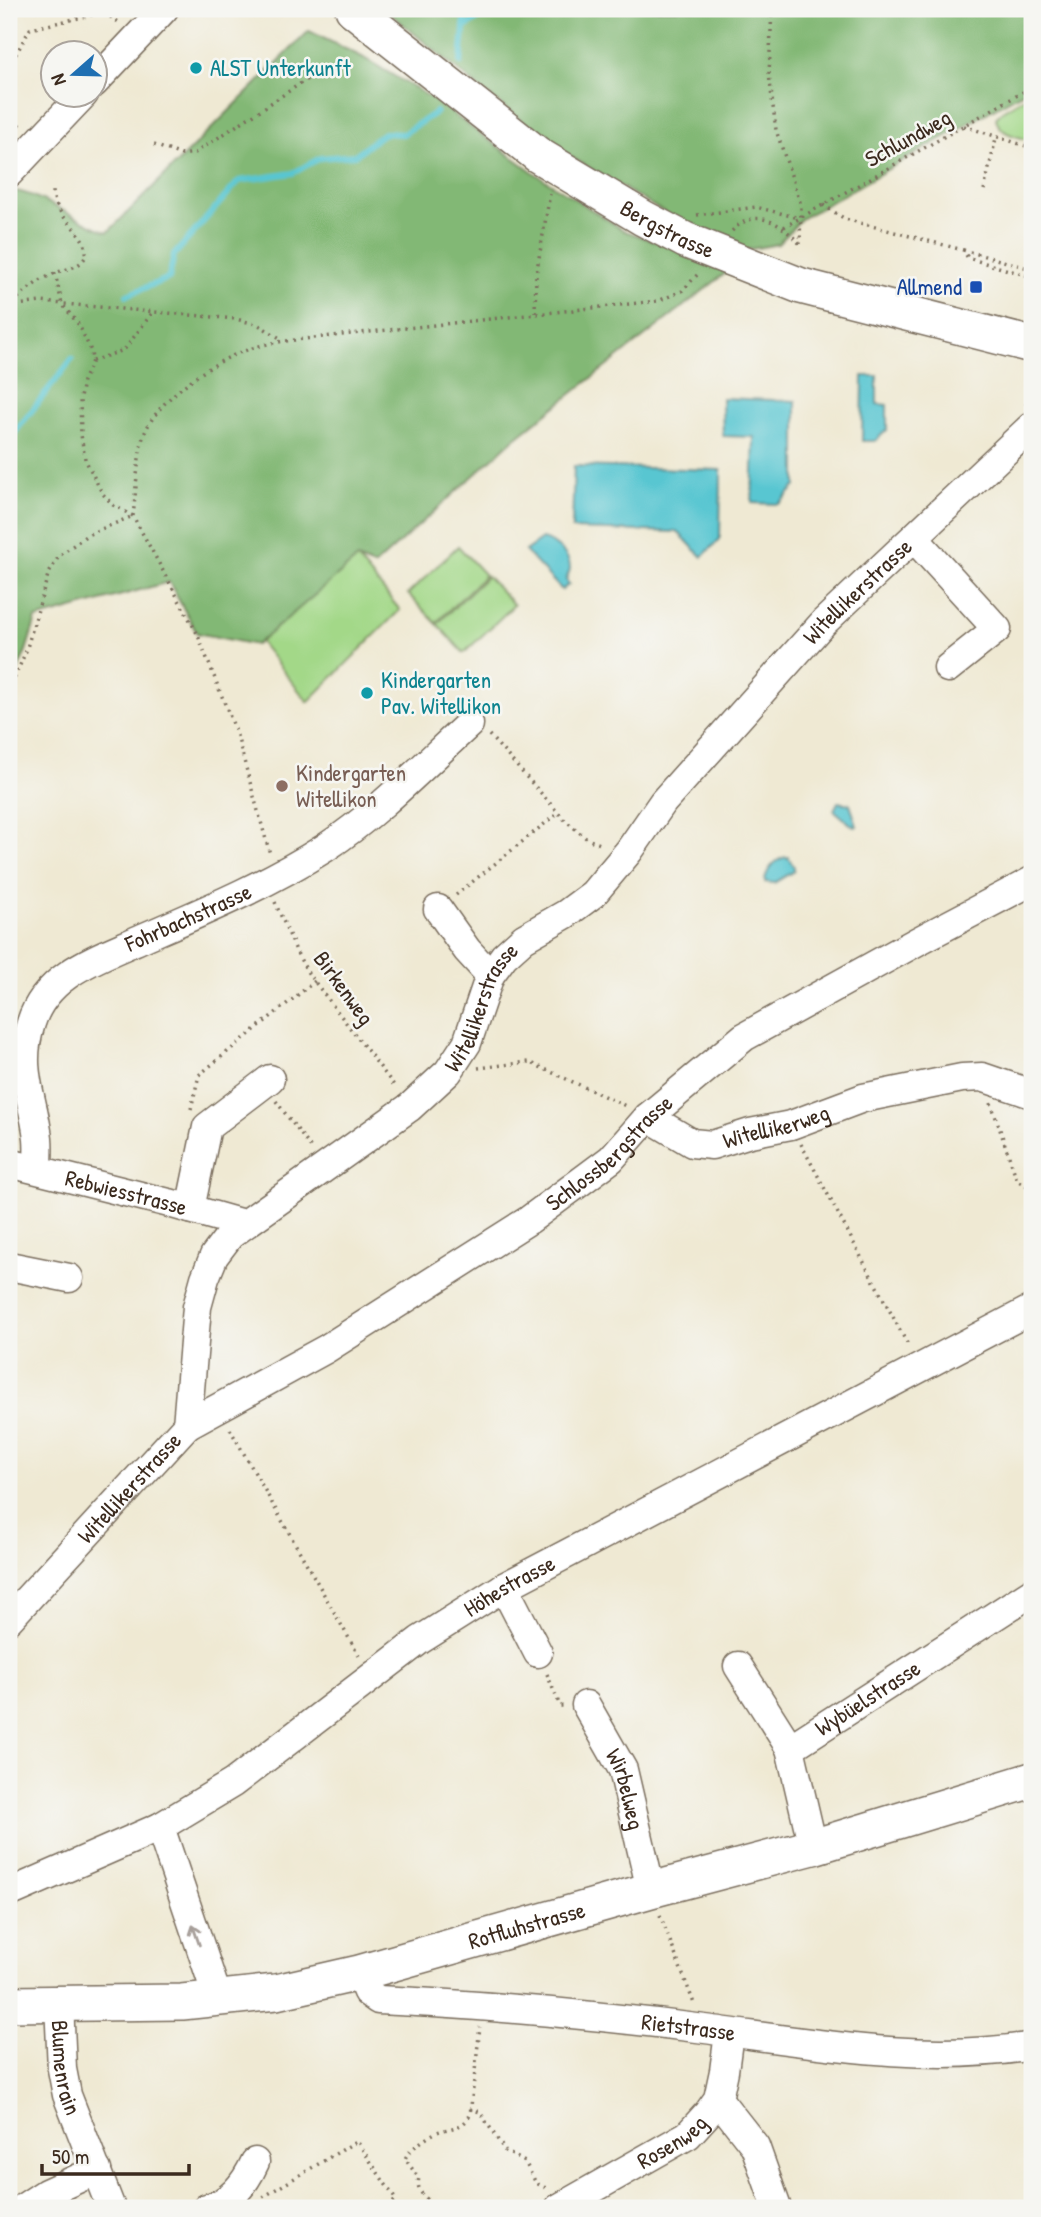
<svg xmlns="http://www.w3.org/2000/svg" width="1041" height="2217" viewBox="0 0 1041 2217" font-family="'Patrick Hand',sans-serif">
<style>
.green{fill:#a3d888;stroke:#6f8153;stroke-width:2}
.forest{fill:#82b874;stroke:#5e7149;stroke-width:2}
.water{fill:#59c6d1;stroke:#4a7878;stroke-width:2}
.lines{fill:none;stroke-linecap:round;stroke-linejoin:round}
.stream{stroke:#59c6d1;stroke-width:6}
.minor-casing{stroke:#7a6d5d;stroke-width:31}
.major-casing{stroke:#7a6d5d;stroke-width:38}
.path{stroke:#7a6d5d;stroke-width:3.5;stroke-dasharray:2 5;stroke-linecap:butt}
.minor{stroke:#fff;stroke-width:28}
.major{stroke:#fff;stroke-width:35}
.oneway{stroke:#a79f9a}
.culture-dot{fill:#0f9aa8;stroke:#f6f6f2;stroke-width:2.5}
.transit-dot{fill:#1a4fb4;stroke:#f6f6f2;stroke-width:2.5}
.education-dot{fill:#8d6e63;stroke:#f6f6f2;stroke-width:2.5}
.labels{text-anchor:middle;stroke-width:5;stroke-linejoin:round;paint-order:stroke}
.culture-label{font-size:23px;fill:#0d838f;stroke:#f6f6f2;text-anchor:start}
.street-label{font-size:23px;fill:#3b2a1e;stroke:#f6f6f2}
.transit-label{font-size:23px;fill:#164399;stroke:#f6f6f2;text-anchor:end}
.education-label{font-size:23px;fill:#785e54;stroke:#f6f6f2;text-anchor:start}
</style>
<rect width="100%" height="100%" fill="#f6f6f2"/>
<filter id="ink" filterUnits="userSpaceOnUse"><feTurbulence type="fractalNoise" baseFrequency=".0143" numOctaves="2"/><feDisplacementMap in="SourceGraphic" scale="14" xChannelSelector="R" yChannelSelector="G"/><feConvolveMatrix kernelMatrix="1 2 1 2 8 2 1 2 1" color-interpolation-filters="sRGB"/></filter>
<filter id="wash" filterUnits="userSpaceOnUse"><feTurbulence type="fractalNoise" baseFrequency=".00686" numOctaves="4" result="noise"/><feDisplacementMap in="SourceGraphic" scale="28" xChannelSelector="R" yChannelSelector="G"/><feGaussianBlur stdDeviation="1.57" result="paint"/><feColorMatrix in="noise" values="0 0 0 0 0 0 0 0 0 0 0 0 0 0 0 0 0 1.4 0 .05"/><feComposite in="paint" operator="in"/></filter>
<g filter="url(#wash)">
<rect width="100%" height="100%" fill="#efe9d3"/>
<g class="green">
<path d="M1032 93V141C1017 136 999 135 996 118L1002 111Z"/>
<path d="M458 546 485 575 436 623 408 594Z"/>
<path d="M357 558 400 610 308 702 260 642Z"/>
<path d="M487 576 514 605 464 653 437 624Z"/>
</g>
<g class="forest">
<path d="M385 9H1032V87L801 219 778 244 746 250 712 241 568 155 484 92Z"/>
<path d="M309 31 362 57 428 96 536 174 625 231 732 268 514 439 374 566 357 559 256 645 197 633 169 582 36 619 26 651 9 691V190C36 191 79 222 108 232Z"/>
</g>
<g class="water">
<path d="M863 376H877V404L887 405V430L875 441H862Z"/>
<path d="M722 398 796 401V486L779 504 752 503 754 437 723 436Z"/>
<path d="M574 466 721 470 720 539 702 557 678 532 572 529Z"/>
<path d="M542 539C554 542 570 554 570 568 570 572 567 576 566 580L569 584 562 590 525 551Z"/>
<path d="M838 802 850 804 857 826 854 827 834 810Z"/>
<path d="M788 857 794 867V871L774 883 765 882C765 871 777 857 788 857Z"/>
</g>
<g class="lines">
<g class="stream">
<path d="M464 28 465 9"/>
<path d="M461 62 464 28 492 9"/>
<path d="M127 295 169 278 174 255 239 181 293 173 320 158 355 155 384 133 403 134 436 112"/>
<path d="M9 440 72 359"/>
</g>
</g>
</g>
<g filter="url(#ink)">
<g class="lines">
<g class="minor-casing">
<g id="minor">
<path d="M94 83 164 9"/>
<path d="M9 173 84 94"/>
<path d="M914 538 997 629 948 668"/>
<path d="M438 909 467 950 490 975"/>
<path id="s1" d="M648 1117 692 1143 712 1145 750 1133 791 1125 863 1098 962 1078 982 1077 1032 1094"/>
<path id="s2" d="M9 1163 169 1203 243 1224"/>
<path id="s3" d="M38 1169C38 1159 39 1148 38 1138 33 1095 16 1069 31 1023 46 974 98 958 140 939 202 912 267 885 325 848 377 814 423 766 469 724"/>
<path d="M190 1209 207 1127 270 1079"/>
<path d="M9 1266 69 1278"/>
<path id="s4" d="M187 1425 326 1349 529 1220 611 1159 648 1117 744 1037 918 941 1032 881"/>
<path d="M504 1587 538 1653"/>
<path id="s5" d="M9 1619 187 1425 197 1307 205 1278 214 1256 230 1235 410 1107 448 1072 467 1043 490 975 504 956 524 938 566 914 593 894 629 851 663 802 824 622 1032 426"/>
<path d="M738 1666 790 1748"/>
<path id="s6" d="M586 1705 623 1770 651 1890"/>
<path d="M160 1827 218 1999"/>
<path id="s7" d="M813 1847 790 1748 1032 1592"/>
<path id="s8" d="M9 1893 160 1827 233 1783 420 1640 504 1587 1032 1309"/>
<path id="s9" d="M359 1973 367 1992 378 2000C487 2005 596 2015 705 2029 813 2043 924 2064 1032 2046"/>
<path id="s10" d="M59 2003 62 2069 67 2095 111 2208"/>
<path d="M718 2099 755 2146 777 2208"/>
<path d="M23 2208 46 2193 97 2170"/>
<path d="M207 2208C231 2203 245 2184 255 2162"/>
<path id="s11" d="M559 2208 688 2135 708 2113 718 2099 724 2071 729 2033"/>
</g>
</g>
<g class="major-casing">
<g id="major">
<path id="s12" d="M353 9 538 155 643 218 685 240 801 286 1032 345"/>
<path id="s13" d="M9 2004 182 2002 276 1992 359 1973 651 1890 813 1847 1032 1780"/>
</g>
</g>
<g class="path">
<path d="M772 9 769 74 776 130 801 205 800 244"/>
<path d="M9 57 16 54 30 29 96 14H106L120 23"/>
<path d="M9 114 21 127"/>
<path d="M964 126 1032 148"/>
<path d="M154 145 182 155 195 153 321 70"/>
<path d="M984 190 996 138"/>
<path d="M823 205 845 219 963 250 968 258 1032 277"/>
<path d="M697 215 756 207 799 218"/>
<path d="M784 227 1032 87"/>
<path d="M732 231C756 206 781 223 800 244"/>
<path d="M963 250 1032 269"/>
<path d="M55 273 62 304 79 325 91 351 92 361 83 381 80 398 81 435 85 459 102 493 113 505 133 516 197 633 236 732 270 854"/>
<path d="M13 303C24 291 38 281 53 274 66 268 79 269 86 256 89 230 52 220 53 188"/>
<path d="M9 306 41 302 236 319 259 325 283 340"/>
<path d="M535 313 536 275 550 194"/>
<path d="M92 361 124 350 153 312"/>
<path d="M1026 405 1029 397"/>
<path d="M133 516C136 492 137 465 142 441 152 402 208 364 244 351 257 346 271 343 285 341L658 301 682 291 699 273"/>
<path d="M9 691 26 651 48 575 59 556 87 535 133 516"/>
<path d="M489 735 564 819 587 839 603 845"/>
<path d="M456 895 558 813"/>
<path d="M275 902 297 953 308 973 396 1088"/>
<path d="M478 1068 529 1062 628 1107"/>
<path d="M276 1101 311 1148"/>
<path d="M991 1103 1017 1180 1032 1189"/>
<path d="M191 1109 199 1075 315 981"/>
<path d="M801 1144 909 1347"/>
<path d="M230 1429 359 1656"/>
<path d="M547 1674 560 1706H563"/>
<path d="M660 1915 695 2006"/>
<path d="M470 2109 480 2112 505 2151 525 2162 536 2183 548 2189"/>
<path d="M263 2197 357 2141 396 2200 392 2203 396 2208"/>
<path d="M438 2208C428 2199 415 2193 419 2178L405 2159C408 2150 426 2138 435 2133 448 2127 463 2130 470 2115L480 2027"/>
</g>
<use href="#minor" class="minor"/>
<use href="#major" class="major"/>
</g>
<defs><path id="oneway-shaft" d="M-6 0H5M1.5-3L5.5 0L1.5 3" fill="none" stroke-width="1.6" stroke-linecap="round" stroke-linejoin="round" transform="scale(1.75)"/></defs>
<use class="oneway" href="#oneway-shaft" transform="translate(196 1935) rotate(-109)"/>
</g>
<g class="culture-dot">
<circle cx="196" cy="68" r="7"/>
<circle cx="367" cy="693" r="7"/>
</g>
<rect class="transit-dot" x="969" y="280" width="14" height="14" rx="3.5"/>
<circle class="education-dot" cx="282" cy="786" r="7"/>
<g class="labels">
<g class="culture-label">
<text x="210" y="76">ALST Unterkunft</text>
<text x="381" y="688">Kindergarten<tspan x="381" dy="26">Pav. Witellikon</tspan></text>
</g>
<g class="street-label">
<text transform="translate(908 138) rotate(-29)" y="8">Schlundweg</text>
<text dy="8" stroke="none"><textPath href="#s12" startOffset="385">Bergstrasse</textPath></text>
<text dy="8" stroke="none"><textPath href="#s5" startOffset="1376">Witellikerstrasse</textPath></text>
<text dy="8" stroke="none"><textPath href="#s3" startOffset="343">Fohrbachstrasse</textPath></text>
<text transform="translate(344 988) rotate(54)" y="8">Birkenweg</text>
<text dy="8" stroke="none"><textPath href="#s5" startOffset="808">Witellikerstrasse</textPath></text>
<text dy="8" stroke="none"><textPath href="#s1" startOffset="138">Witellikerweg</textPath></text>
<text dy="8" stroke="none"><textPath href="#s4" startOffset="504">Schlossbergstrasse</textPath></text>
<text dy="8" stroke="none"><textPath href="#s2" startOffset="121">Rebwiesstrasse</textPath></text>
<text dy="8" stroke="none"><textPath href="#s5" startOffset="178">Witellikerstrasse</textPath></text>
<text dy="8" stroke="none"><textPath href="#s8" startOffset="590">Höhestrasse</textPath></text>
<text dy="8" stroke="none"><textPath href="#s7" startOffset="194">Wybüelstrasse</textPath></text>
<text dy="8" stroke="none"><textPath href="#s6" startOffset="94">Wirbelweg</textPath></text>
<text dy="8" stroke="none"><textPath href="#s13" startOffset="527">Rotfluhstrasse</textPath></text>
<text dy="8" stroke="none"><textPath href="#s9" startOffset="346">Rietstrasse</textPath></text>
<text dy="8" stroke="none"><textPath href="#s10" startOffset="65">Blumenrain</textPath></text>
<text dy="8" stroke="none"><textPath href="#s11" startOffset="131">Rosenweg</textPath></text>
</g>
<g class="transit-label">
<text x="962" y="295">Allmend</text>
</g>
<g class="education-label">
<text x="296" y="781">Kindergarten<tspan x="296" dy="26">Witellikon</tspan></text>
</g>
</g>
<rect width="1041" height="2217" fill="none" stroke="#f6f6f2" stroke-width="35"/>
<g transform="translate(74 74) rotate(250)"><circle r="33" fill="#f6f6f2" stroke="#aba49d" stroke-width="2"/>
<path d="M0-5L12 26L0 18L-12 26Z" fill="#1f6fb2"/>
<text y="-10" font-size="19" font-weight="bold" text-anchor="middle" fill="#3b2a1e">N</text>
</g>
<path d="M42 2164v10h147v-10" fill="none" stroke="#3b2a1e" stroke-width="3.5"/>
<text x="52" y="2164" font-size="21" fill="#3b2a1e" stroke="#f6f6f2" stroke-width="5" paint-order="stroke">50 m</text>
</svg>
